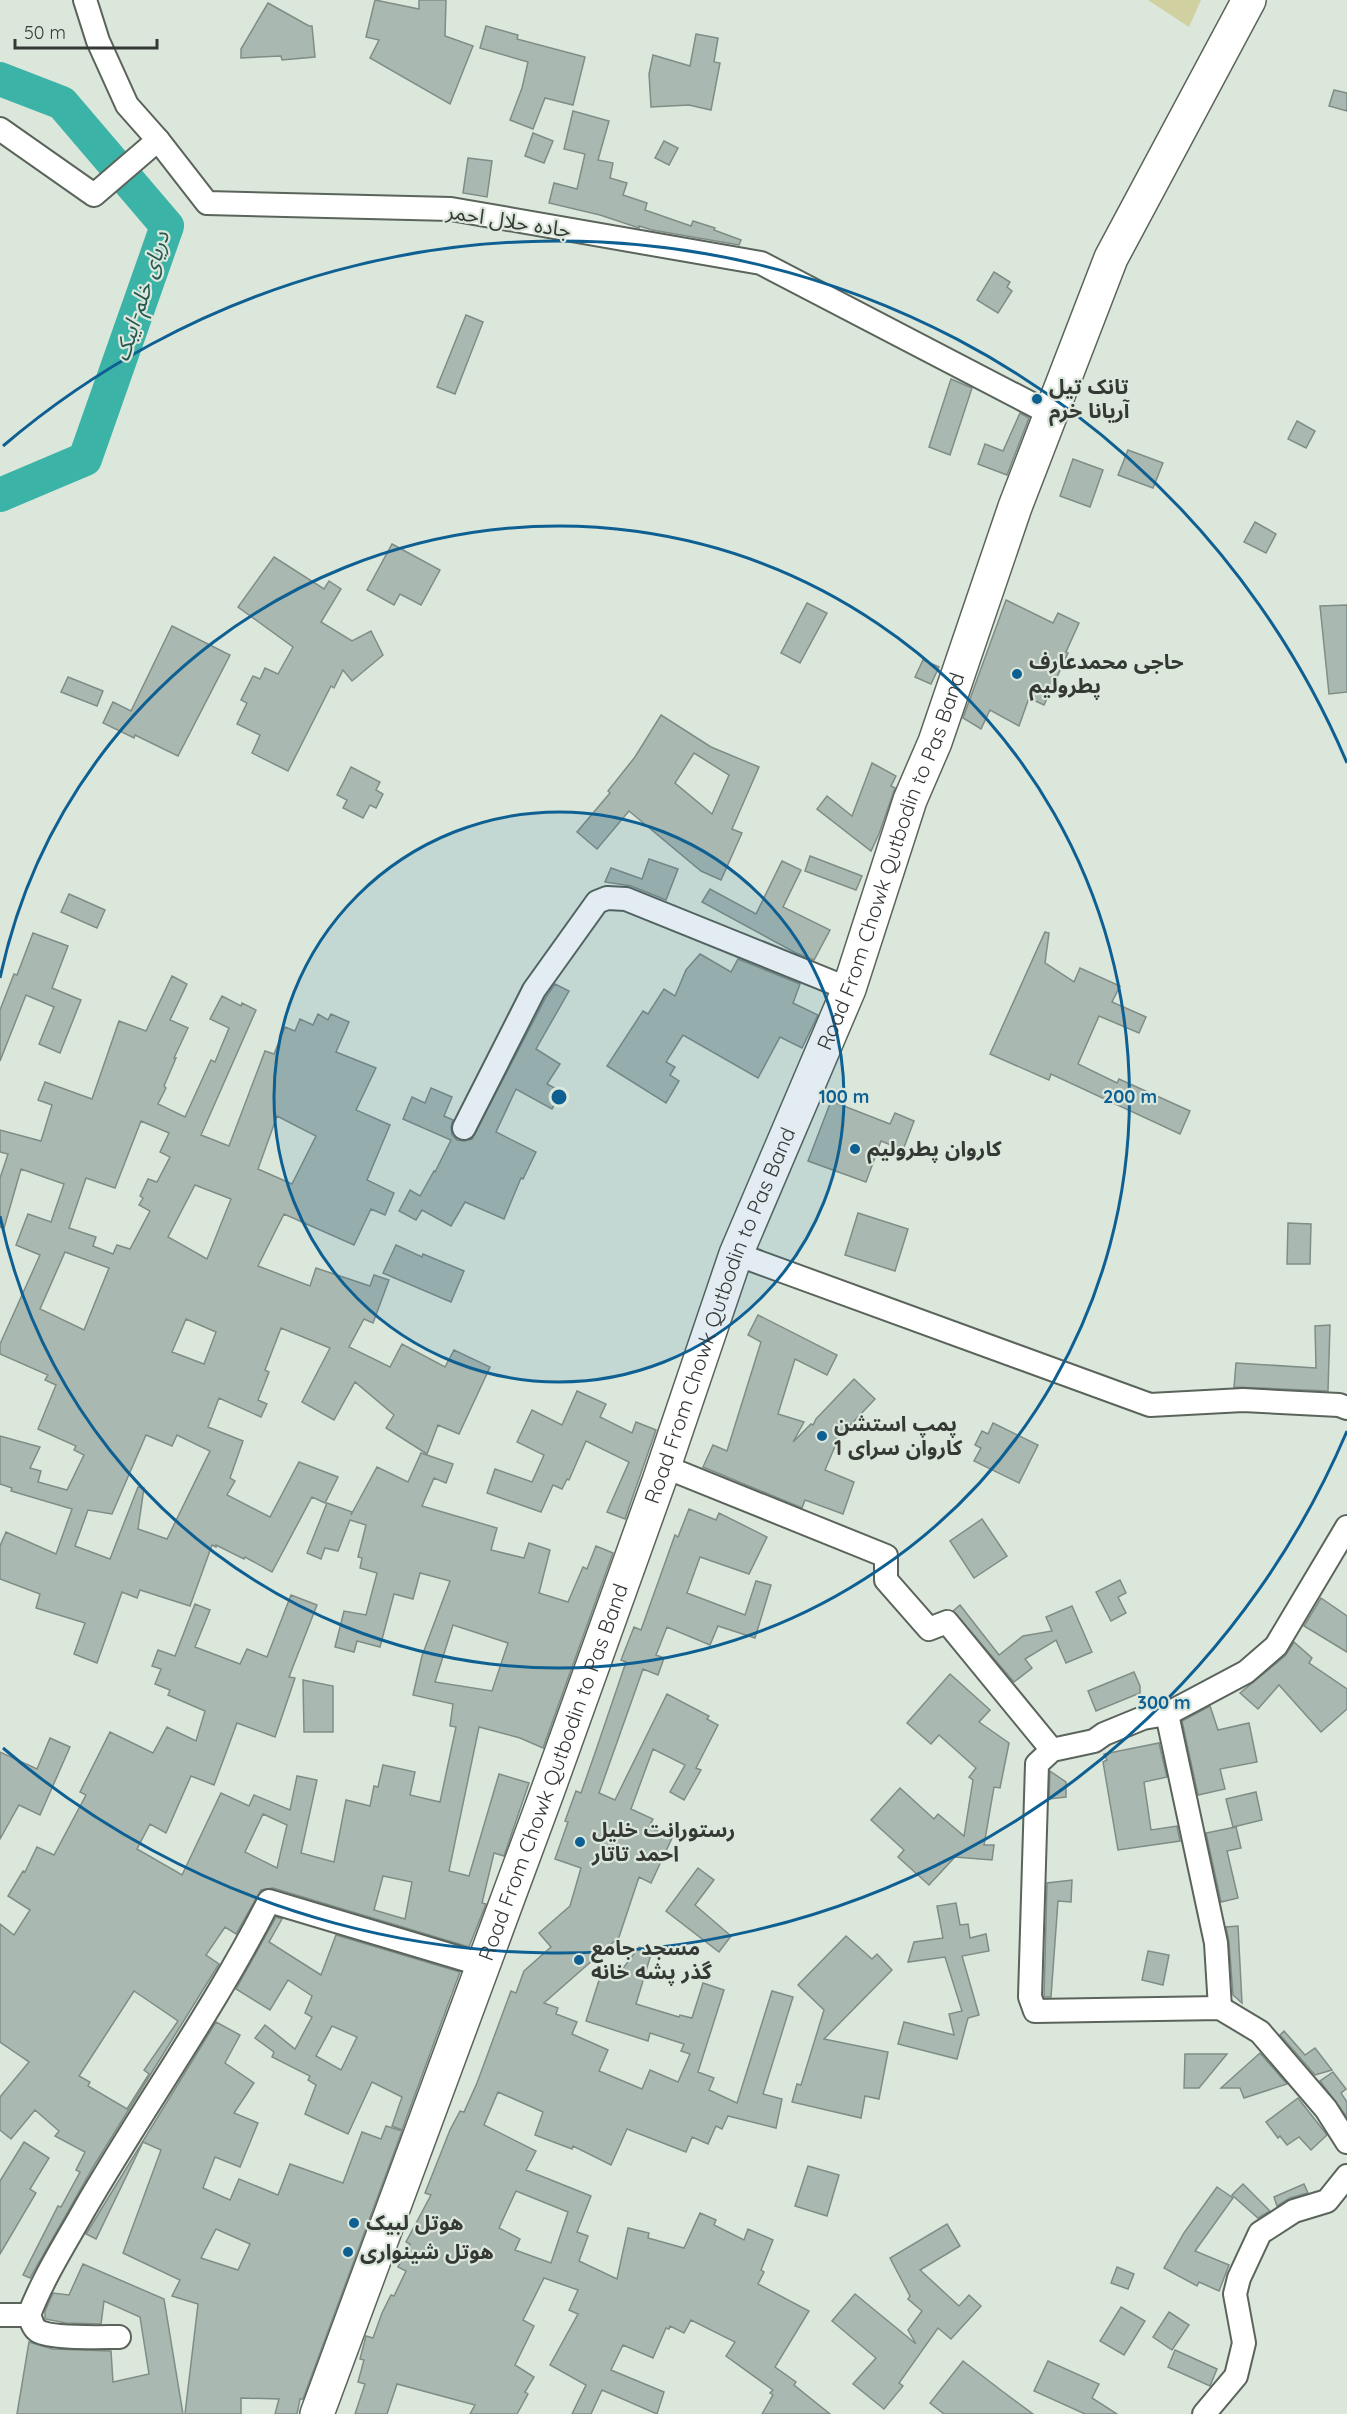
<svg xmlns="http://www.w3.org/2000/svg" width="1347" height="2414" viewBox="0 0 1347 2414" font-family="Quicksand,'Noto Sans Arabic',sans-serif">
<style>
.green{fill:#d1d0a0}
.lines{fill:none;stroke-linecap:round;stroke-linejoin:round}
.river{stroke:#3bb3a6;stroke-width:34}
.building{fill:#a9b8b1;stroke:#7f8d86;stroke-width:1.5;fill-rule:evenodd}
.minor-casing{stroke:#5a645a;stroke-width:26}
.secondary-casing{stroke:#5a645a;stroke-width:36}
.minor{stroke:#fff;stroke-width:22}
.secondary{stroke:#fff;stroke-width:33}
.ring{fill:none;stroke:#0f6092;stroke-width:3}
.poi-dot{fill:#0f6092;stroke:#dce7dc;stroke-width:2}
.labels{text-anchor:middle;stroke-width:4.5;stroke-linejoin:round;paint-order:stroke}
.street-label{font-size:21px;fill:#353935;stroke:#dce7dc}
.poi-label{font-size:21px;font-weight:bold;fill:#353935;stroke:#dce7dc;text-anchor:start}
.water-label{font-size:22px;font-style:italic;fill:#255751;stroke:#dce7dc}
.centre{fill:#0f6092;stroke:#dce7dc;stroke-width:3}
.ring-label{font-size:18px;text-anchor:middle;font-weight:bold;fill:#0f6092;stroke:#dce7dc;stroke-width:4.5;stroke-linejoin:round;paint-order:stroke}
</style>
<rect width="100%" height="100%" fill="#dce7dc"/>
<path class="green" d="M1148 0H1201L1189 27Z"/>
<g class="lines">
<path class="river" d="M0 79 62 103 167 226 85 459 0 495"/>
</g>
<g class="building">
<path d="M375 0 419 9V0H446L445 36 473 46 450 104 370 58 379 40 366 37Z"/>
<path d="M268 3 309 26H312L315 57 282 60 281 56 241 58V49Z"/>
<path d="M486 26 518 35 517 39 585 57 573 105 545 98 533 129 510 120 522 88 528 62 480 48Z"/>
<path d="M696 34 718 38 714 62 720 63 711 110 689 105 651 107 649 74 653 55 690 66Z"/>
<path d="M1334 90 1347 93V111L1329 106Z"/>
<path d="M573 111 609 121 598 160 613 163 610 178 627 183 623 195 647 203 645 210 691 226 693 221 715 228 714 230 741 240 739 245 652 230 639 226V228L600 215 549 203 554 183 577 189 585 154 564 149Z"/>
<path d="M533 133 553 141 544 163 525 156Z"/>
<path d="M664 141 678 148 669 165 655 158Z"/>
<path d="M468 158 492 161 487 197 463 193Z"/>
<path d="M994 272 1010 282 1007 287 1012 291 998 313 977 300Z"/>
<path d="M466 315 483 322 455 394 437 387Z"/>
<path d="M951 379 972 388 950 455 929 447Z"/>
<path d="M1020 413 1029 418 1007 475 978 464 985 444 1003 451Z"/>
<path d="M1297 421 1315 431 1306 448 1288 439Z"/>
<path d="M1128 450 1163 463 1153 488 1118 475Z"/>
<path d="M1073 459 1103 470 1090 507 1060 496Z"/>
<path d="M1255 522 1276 534 1266 553 1244 542Z"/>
<path d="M392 544 440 570 421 605 400 594 394 605 367 590Z"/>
<path d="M274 557 324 589 329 581 341 589 321 622 352 641 371 631 383 655 352 681 343 670 334 688 331 686 288 771 252 753 260 735 237 724 247 703 241 700 253 676 260 679 265 668 278 674 293 647 238 607Z"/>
<path d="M1006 600 1053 623 1058 613 1079 623 1066 652 1068 653 1044 705 1029 698 1019 726 990 710 981 729 963 718Z"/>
<path d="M807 603 827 613 800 663 781 653Z"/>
<path d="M1347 605V692L1329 694 1320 606Z"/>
<path d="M172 626 230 655 178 756 135 735 134 738 103 723 113 702 131 711Z"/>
<path d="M923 660 939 667 931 684 915 677Z"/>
<path d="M68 677 103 691 97 706 61 692Z"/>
<path d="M661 715 711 747 759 767 732 829 742 833 721 880 701 871 629 811 597 849 577 832 610 793 608 791 635 757ZM694 753 729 775 712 814 675 783Z"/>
<path d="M872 763 896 776 891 786 895 788 879 834 871 851 817 809 827 796 852 816Z"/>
<path d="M351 767 380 782 376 790 383 794 376 808 370 805 363 818 343 808 347 800 337 795Z"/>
<path d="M810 856 862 876 856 890 805 871Z"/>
<path d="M649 859 678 869 666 900 631 886 605 882 611 868 642 879Z"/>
<path d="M782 861 801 870 783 907 830 930 814 960 796 953 702 902 710 889 756 914Z"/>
<path d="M69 894 105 910 97 928 61 912Z"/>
<path d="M1045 932 1049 933 1045 963 1074 982 1080 968 1120 986 1112 1002 1146 1017 1139 1033 1099 1016 1078 1064 1117 1083 1119 1079 1190 1111 1180 1134 1051 1074 1049 1080 990 1054Z"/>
<path d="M33 933 68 946 52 988 81 1000 60 1053 39 1044 54 1007 26 995 0 1061V1010L14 974 17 975Z"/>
<path d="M700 954 731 972 738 959 800 984 793 1003 818 1015 802 1048 780 1037 758 1078 683 1035 666 1062 675 1067 670 1075 679 1081 666 1103 607 1066 643 1011 648 1014 664 989 675 996 686 970Z"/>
<path d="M172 976 187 984 170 1020 188 1028 174 1058H176L164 1086 166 1088 158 1104 185 1117 211 1060 215 1062 229 1028 210 1019 222 996 241 1006 242 1003 256 1010 201 1135 229 1146 265 1051 274 1054 285 1027 295 1031 300 1019 313 1025 318 1014 328 1020 331 1014 349 1022 336 1052 376 1068 356 1110 390 1125 367 1180 394 1193 385 1215 371 1209 354 1245 284 1214 258 1266 310 1286 316 1268 370 1286 374 1275 389 1280 373 1323 364 1319 349 1347 390 1367 402 1344 445 1367 454 1350 490 1367 459 1434 438 1425 427 1454 386 1428 394 1415 355 1382 334 1420 302 1402 330 1348 281 1328 265 1370 269 1372 258 1400 267 1404 261 1417 219 1398 208 1427 243 1441 230 1478 235 1481 227 1495 270 1517 299 1462 338 1477 325 1503 312 1497 272 1572 245 1557 244 1559 216 1545V1547L212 1545 190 1606 140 1590 137 1598 122 1592 97 1663 74 1654 85 1623 36 1608 40 1594 0 1579V1546L6 1532 56 1554 72 1509 11 1491 12 1488 0 1484V1436L40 1447 30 1468 41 1471 38 1482 67 1490 84 1455 74 1450 76 1446 38 1429 56 1385 45 1380 48 1375 0 1354V1344L40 1255 16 1245 28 1214 51 1222 64 1184 21 1169 4 1228 0 1227V1178L8 1154 0 1152V1130L41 1141 52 1105 38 1100 45 1082 92 1099 119 1021 146 1031ZM277 1116 316 1136 292 1184 258 1169ZM141 1121 169 1133 160 1152 170 1157 157 1182 148 1179 140 1196 143 1198 139 1205 150 1211 130 1249 117 1245 113 1254 93 1246 96 1237 69 1228 86 1178 115 1188ZM195 1185 231 1199 207 1259 168 1237ZM65 1252 109 1268 84 1330 40 1309ZM186 1319 216 1332 204 1364 172 1352ZM146 1435 172 1446 177 1435 210 1451 167 1539 138 1529 144 1488 138 1487 110 1559 75 1546 88 1510 112 1514Z"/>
<path d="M555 984 569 991 536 1049 560 1064 547 1084 562 1092 552 1109 516 1089 496 1132 536 1152 523 1179 521 1178 504 1219 465 1202 451 1226 422 1210 416 1220 399 1211 410 1190 420 1196 434 1171 435 1172 451 1140 403 1119 412 1097 425 1103 431 1088 452 1097 444 1116 453 1120 451 1128 452 1135 457 1140 464 1141 472 1139 546 997Z"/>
<path d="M831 1101 890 1124 895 1113 914 1121 903 1150 881 1141 866 1182 808 1161Z"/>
<path d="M858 1213 908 1229 895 1271 845 1255Z"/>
<path d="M1288 1223 1311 1224 1310 1264H1287Z"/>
<path d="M396 1245 422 1257 423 1254 464 1271 451 1302 383 1273Z"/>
<path d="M758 1315 837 1355 827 1375 795 1359 778 1414 804 1422 793 1442 811 1424 813 1425 816 1419 854 1379 875 1399 839 1437 825 1470 854 1482 843 1514 805 1500 802 1508 703 1467 713 1445 727 1451 761 1342 748 1335Z"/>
<path d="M1330 1325 1328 1391 1234 1387 1236 1363 1316 1368 1315 1326Z"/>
<path d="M577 1391 606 1404 600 1417 632 1433 636 1422 656 1430 625 1519 607 1512 629 1462 586 1441 569 1480 567 1479 562 1489 553 1485 541 1512 487 1493 495 1469 532 1482 544 1455 517 1442 532 1410 562 1425Z"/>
<path d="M993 1423 1038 1445 1019 1483 974 1461 981 1448 975 1445 982 1431 988 1434Z"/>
<path d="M421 1453 453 1464 446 1483 434 1478 422 1506 497 1528 491 1550 524 1558 529 1543 550 1550 539 1593 568 1602 583 1567 587 1569 596 1546 613 1553 543 1748 520 1738 479 1727 449 1871 469 1876 499 1774 529 1783 504 1856 494 1853 482 1903 486 1904 469 1947 273 1888 261 1890 236 1934 225 1927 206 1955 219 1964 95 2164 30 2278 23 2275 58 2206 61 2207 80 2172 76 2170 85 2152 55 2136 59 2131 35 2110 11 2139 0 2130V2097L29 2062 0 2042V1924L14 1935 30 1910 8 1896 23 1871 25 1872 37 1847 54 1855 86 1795 80 1792 110 1732 153 1753 167 1727 196 1741 205 1711 168 1695 170 1690 155 1684 161 1669 152 1666 158 1650 175 1656 195 1604 210 1610 195 1647 240 1664 247 1649 267 1657 291 1595 317 1605 289 1677 295 1678 275 1737 237 1723 214 1785 191 1776 166 1833 150 1824 137 1849 182 1875 221 1793 249 1806 254 1795 290 1810 297 1776 317 1780 301 1853 334 1862 346 1800 370 1806 374 1786 378 1787 383 1765 415 1772 410 1795 440 1802 456 1727 450 1726 453 1704 413 1695 422 1656 450 1581 420 1573 413 1599 394 1594 380 1647 357 1641 354 1652 335 1647 344 1611 366 1615 377 1573 360 1568 362 1558 358 1557 366 1525 350 1520 338 1551 325 1548 321 1559 307 1553 327 1503 352 1512 351 1515 377 1467 408 1482ZM453 1625 508 1643 492 1691 435 1682ZM263 1814 287 1825 277 1868 245 1852ZM383 1876 412 1882 405 1919 374 1910ZM134 1991 178 2021 144 2070 149 2074 127 2109 88 2086 90 2082 79 2076Z"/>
<path d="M689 1509 716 1520 719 1513 767 1537 749 1574 700 1557 687 1593 745 1615 756 1581 771 1585 755 1638 718 1626 710 1645 667 1627 656 1655 664 1658 658 1675 643 1669 599 1793 615 1800 667 1694 709 1716 707 1719 718 1725 696 1768 701 1770 684 1800 670 1792 685 1765 653 1749 631 1809 653 1819 649 1827 672 1838 651 1883 639 1877 619 1937 544 2003 558 2008 556 2014 577 2022 572 2034 608 2050 599 2071 642 2089 650 2070 678 2082 690 2054 681 2051 684 2044 650 2033 648 2041 586 2021 602 1971 615 1979 639 1947 652 1951 636 2004 679 2017 680 2015 692 2018 703 1983 724 1990 698 2072 714 2078 709 2090 737 2103 772 1991 793 1997 763 2094 782 2099 776 2128 728 2116 722 2129 716 2126 708 2144 692 2137 686 2152 627 2129 611 2165 573 2146 572 2149 535 2135 543 2112 498 2092 484 2125 536 2151 526 2170 591 2196 577 2232 588 2236 579 2261 617 2279 628 2228 649 2233 648 2238 684 2248 700 2213 716 2220 714 2225 744 2240 748 2229 773 2240 761 2270 764 2272 758 2284 809 2311 775 2367 796 2382 794 2385 830 2414H762L773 2395 770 2393 773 2390 726 2356 735 2342 691 2320 684 2333 670 2326 669 2329 666 2328 653 2358 623 2345 611 2370 664 2392 657 2414 602 2390 591 2414H572L586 2385 550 2365 578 2314 569 2310 578 2290 544 2278 523 2320 534 2326 515 2365 534 2377 525 2392 528 2394 517 2414H470L475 2405 397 2384 387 2414H355L365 2384 358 2382 364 2360 360 2359 366 2336 373 2338 382 2313 391 2295 394 2296 406 2271 398 2267 410 2244 406 2242 431 2195 425 2193 450 2130 460 2111 464 2112 477 2083 511 1991 516 1993 524 1971 551 1947 539 1933 570 1906 581 1868 555 1859 568 1822 565 1821 576 1791 581 1793 595 1753 626 1662 621 1660 634 1627 641 1630 675 1535 678 1537ZM516 2191 568 2212 551 2263 515 2250 520 2239 499 2228Z"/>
<path d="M982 1519 1007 1556 974 1578 950 1541Z"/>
<path d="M1120 1580 1126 1593 1118 1597 1126 1613 1111 1621 1096 1592Z"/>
<path d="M1321 1598 1347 1616V1652L1304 1626Z"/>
<path d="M960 1605 999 1655 1023 1636 1052 1631 1046 1617 1072 1606 1092 1652 1066 1663 1056 1640 1025 1659 1032 1668 1014 1682 953 1611Z"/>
<path d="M1294 1642 1312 1658 1309 1663 1347 1689V1709L1321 1732 1279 1685 1258 1709 1240 1693 1285 1656Z"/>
<path d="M1134 1672 1140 1686V1693L1096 1711 1088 1691Z"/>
<path d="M950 1674 990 1710 979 1722 1009 1743 1000 1788 994 1787 984 1845H994L992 1860 955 1857 929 1885 898 1857 904 1850 871 1820 900 1788 934 1819 938 1814 964 1836 973 1780 969 1777 976 1768 939 1735 931 1744 907 1723Z"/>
<path d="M303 1680 333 1686V1732H304Z"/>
<path d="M1210 1706 1218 1730 1249 1723 1257 1762 1220 1769 1225 1789 1198 1795 1182 1721Z"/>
<path d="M50 1738 70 1747 40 1815 19 1805 0 1839V1752L37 1769Z"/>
<path d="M1159 1743 1167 1777 1144 1782 1151 1830 1177 1826 1180 1841 1118 1850 1103 1762 1107 1760 1104 1754Z"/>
<path d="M1050 1771 1066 1782V1797L1049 1799Z"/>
<path d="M1256 1792 1262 1820 1233 1827 1226 1799Z"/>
<path d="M1236 1827 1241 1848 1227 1851 1238 1898 1221 1902 1206 1833Z"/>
<path d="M698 1868 714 1880 695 1905 731 1936 719 1952 666 1911Z"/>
<path d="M1072 1880 1071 1902 1058 1901 1051 1997H1044L1047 1883Z"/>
<path d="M956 1903 960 1925 968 1924 970 1938 986 1934 989 1951 962 1956 979 2015 968 2018 957 2059 898 2044 904 2022 954 2035 949 2014 962 2011 945 1957 908 1962 914 1942 943 1938 937 1906Z"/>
<path d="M276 1917 282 1919 269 1942 321 1975 336 1935 460 1972 402 2130 392 2126 402 2097 372 2082 348 2134 305 2114 316 2085 308 2080 310 2076 272 2057 274 2052 255 2038 265 2025 295 2049 312 2017 305 2013 312 1996 288 1980 270 2010 236 1989ZM332 2026 357 2037 341 2070 316 2056Z"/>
<path d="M1238 1926 1242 2003 1233 1995 1229 1942 1226 1927Z"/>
<path d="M846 1936 872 1959 877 1954 892 1970 824 2039 888 2052 879 2099 865 2096 861 2118 792 2102 797 2084 801 2085 824 2010 798 1985Z"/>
<path d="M1148 1951 1169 1955 1163 1985 1142 1980Z"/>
<path d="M216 2022 240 2035 225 2063 254 2083 234 2113 258 2123 240 2167 215 2157 203 2188 230 2200 239 2179 278 2195 290 2164 343 2183 362 2132 381 2139 386 2126 402 2131 303 2399H300L297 2414H275L279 2399 241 2398V2414H185L198 2304 172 2296 180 2280 123 2253 161 2150 143 2142 96 2239 86 2234ZM216 2229 250 2244 238 2270 201 2258Z"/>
<path d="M1284 2031 1305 2055 1315 2048 1332 2070 1315 2075 1280 2035Z"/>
<path d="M1260 2053 1287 2084 1244 2098 1240 2088H1221Z"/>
<path d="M1185 2054H1227L1199 2088H1184Z"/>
<path d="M1333 2072 1346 2089 1341 2093 1347 2102V2117L1320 2081Z"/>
<path d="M1298 2098 1327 2135 1311 2150 1299 2137 1287 2145 1280 2136 1278 2138 1266 2122Z"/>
<path d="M24 2142 49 2158 30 2189 36 2193 0 2254V2181Z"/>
<path d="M808 2166 839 2175 827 2216 795 2206Z"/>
<path d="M1243 2184 1270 2211 1258 2218 1232 2195Z"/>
<path d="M1304 2184 1308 2193 1290 2198 1277 2206 1274 2197Z"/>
<path d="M1217 2187 1233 2198 1195 2251 1229 2265 1219 2291 1199 2282 1197 2286 1164 2268 1184 2233Z"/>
<path d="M947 2224 960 2246 920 2270 959 2306 969 2295 981 2306 951 2339 938 2328 899 2383 903 2386 884 2409 853 2384 876 2358 832 2321 855 2294 916 2344 908 2330 922 2311 908 2299 910 2296 890 2258Z"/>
<path d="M83 2264 164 2299 183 2414H17L29 2342 53 2349 111 2351 113 2382 149 2374 140 2317 104 2301 101 2324 66 2323 45 2319V2311L53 2293 69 2295Z"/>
<path d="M1117 2267 1134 2274 1128 2289 1111 2283Z"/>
<path d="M1121 2307 1145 2321 1124 2355 1100 2341Z"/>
<path d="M1169 2312 1189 2325 1172 2350 1153 2337Z"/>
<path d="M1175 2350 1217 2369 1210 2386 1168 2367Z"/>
<path d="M963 2361 1002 2391 1033 2414H944L930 2403Z"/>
<path d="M1048 2361 1099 2384 1092 2398 1117 2414H1085L1034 2391Z"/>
</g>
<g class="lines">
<g class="minor-casing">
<g id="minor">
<path d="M85 0 98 41 127 105 158 140 207 203 451 209 761 263 1051 414"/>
<path d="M0 129 94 195 158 140"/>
<path d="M464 1128 534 990 597 902 607 898 626 899 849 989"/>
<path d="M736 1254 1150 1405 1243 1400 1339 1405 1347 1408"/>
<path d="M663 1466 886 1556V1580L929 1629 947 1622 1052 1750"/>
<path d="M1347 1527 1276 1646 1246 1672 1167 1714 1143 1718 1104 1734 1094 1741 1052 1750 1037 1764 1030 1997 1035 2011 1220 2008 1260 2032 1326 2109 1347 2142"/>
<path d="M1167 1714 1216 1943 1220 2008"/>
<path d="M0 2315H29C43 2278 65 2244 84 2210 144 2106 215 2008 269 1901L483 1965"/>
<path d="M29 2315C31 2320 33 2328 38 2331 52 2339 102 2337 119 2337"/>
<path d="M1204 2414 1236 2376 1244 2343 1235 2294 1239 2278 1260 2233 1294 2211 1327 2201 1347 2176"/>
</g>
</g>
<g class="secondary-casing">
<g id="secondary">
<path id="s1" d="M317 2414 548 1790 659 1481 736 1254 849 989 910 800 935 742 1015 507 1111 258 1249 0"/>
</g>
</g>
<use href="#minor" class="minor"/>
<use href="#secondary" class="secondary"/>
</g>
<circle cx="559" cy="1097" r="285" fill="#0f6092" fill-opacity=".12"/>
<g class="ring">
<circle cx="559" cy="1097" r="285"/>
<path d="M0 978A571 571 0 1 1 0 1216"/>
<path d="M1347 1431A856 856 0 0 1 3 1748M3 446A856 856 0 0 1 1347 763"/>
</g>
<g class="poi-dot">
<circle cx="1037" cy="399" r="6"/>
<circle cx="1017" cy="674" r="6"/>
<circle cx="855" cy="1149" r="6"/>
<circle cx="822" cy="1436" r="6"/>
<circle cx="580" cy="1842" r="6"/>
<circle cx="579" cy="1960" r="6"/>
<circle cx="354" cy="2223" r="6"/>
<circle cx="348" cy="2252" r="6"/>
</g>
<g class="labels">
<g class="street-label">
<text transform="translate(509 221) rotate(9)" y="7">جاده حلال احمر</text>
<text dy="7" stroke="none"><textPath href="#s1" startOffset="1656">Road From Chowk Qutbodin to Pas Band</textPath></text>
<text dy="7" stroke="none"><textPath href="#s1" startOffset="1170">Road From Chowk Qutbodin to Pas Band</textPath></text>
<text dy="7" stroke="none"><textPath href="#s1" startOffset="684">Road From Chowk Qutbodin to Pas Band</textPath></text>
</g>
<g class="poi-label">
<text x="1049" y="394">تانک تیل<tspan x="1049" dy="24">آریانا خرم</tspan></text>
<text x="1029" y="669">حاجی محمدعارف<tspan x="1029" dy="24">پطرولیم</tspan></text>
<text x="867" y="1156">کاروان پطرولیم</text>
<text x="834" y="1431">پمپ استشن<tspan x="834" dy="24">کاروان سرای 1</tspan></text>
<text x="592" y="1837">رستورانت خلیل<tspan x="592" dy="24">احمد تاتار</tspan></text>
<text x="591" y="1955">مسجد جامع<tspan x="591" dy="24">گذر پشه خانه</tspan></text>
<text x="366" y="2230">هوتل لبیک</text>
<text x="360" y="2259">هوتل شینواری</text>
</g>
<g class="water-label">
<text transform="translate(141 296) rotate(-72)" y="8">دریای خلم-ایبک</text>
</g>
</g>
<circle cx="559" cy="1097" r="9" class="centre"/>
<g class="ring-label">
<text x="844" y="1103">100 m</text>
<text x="1130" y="1103">200 m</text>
<text x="1164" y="1709">300 m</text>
</g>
<path d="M15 39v9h142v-9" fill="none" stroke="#353935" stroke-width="3"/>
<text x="24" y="39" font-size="18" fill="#353935" stroke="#dce7dc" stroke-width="4.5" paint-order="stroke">50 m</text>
</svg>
